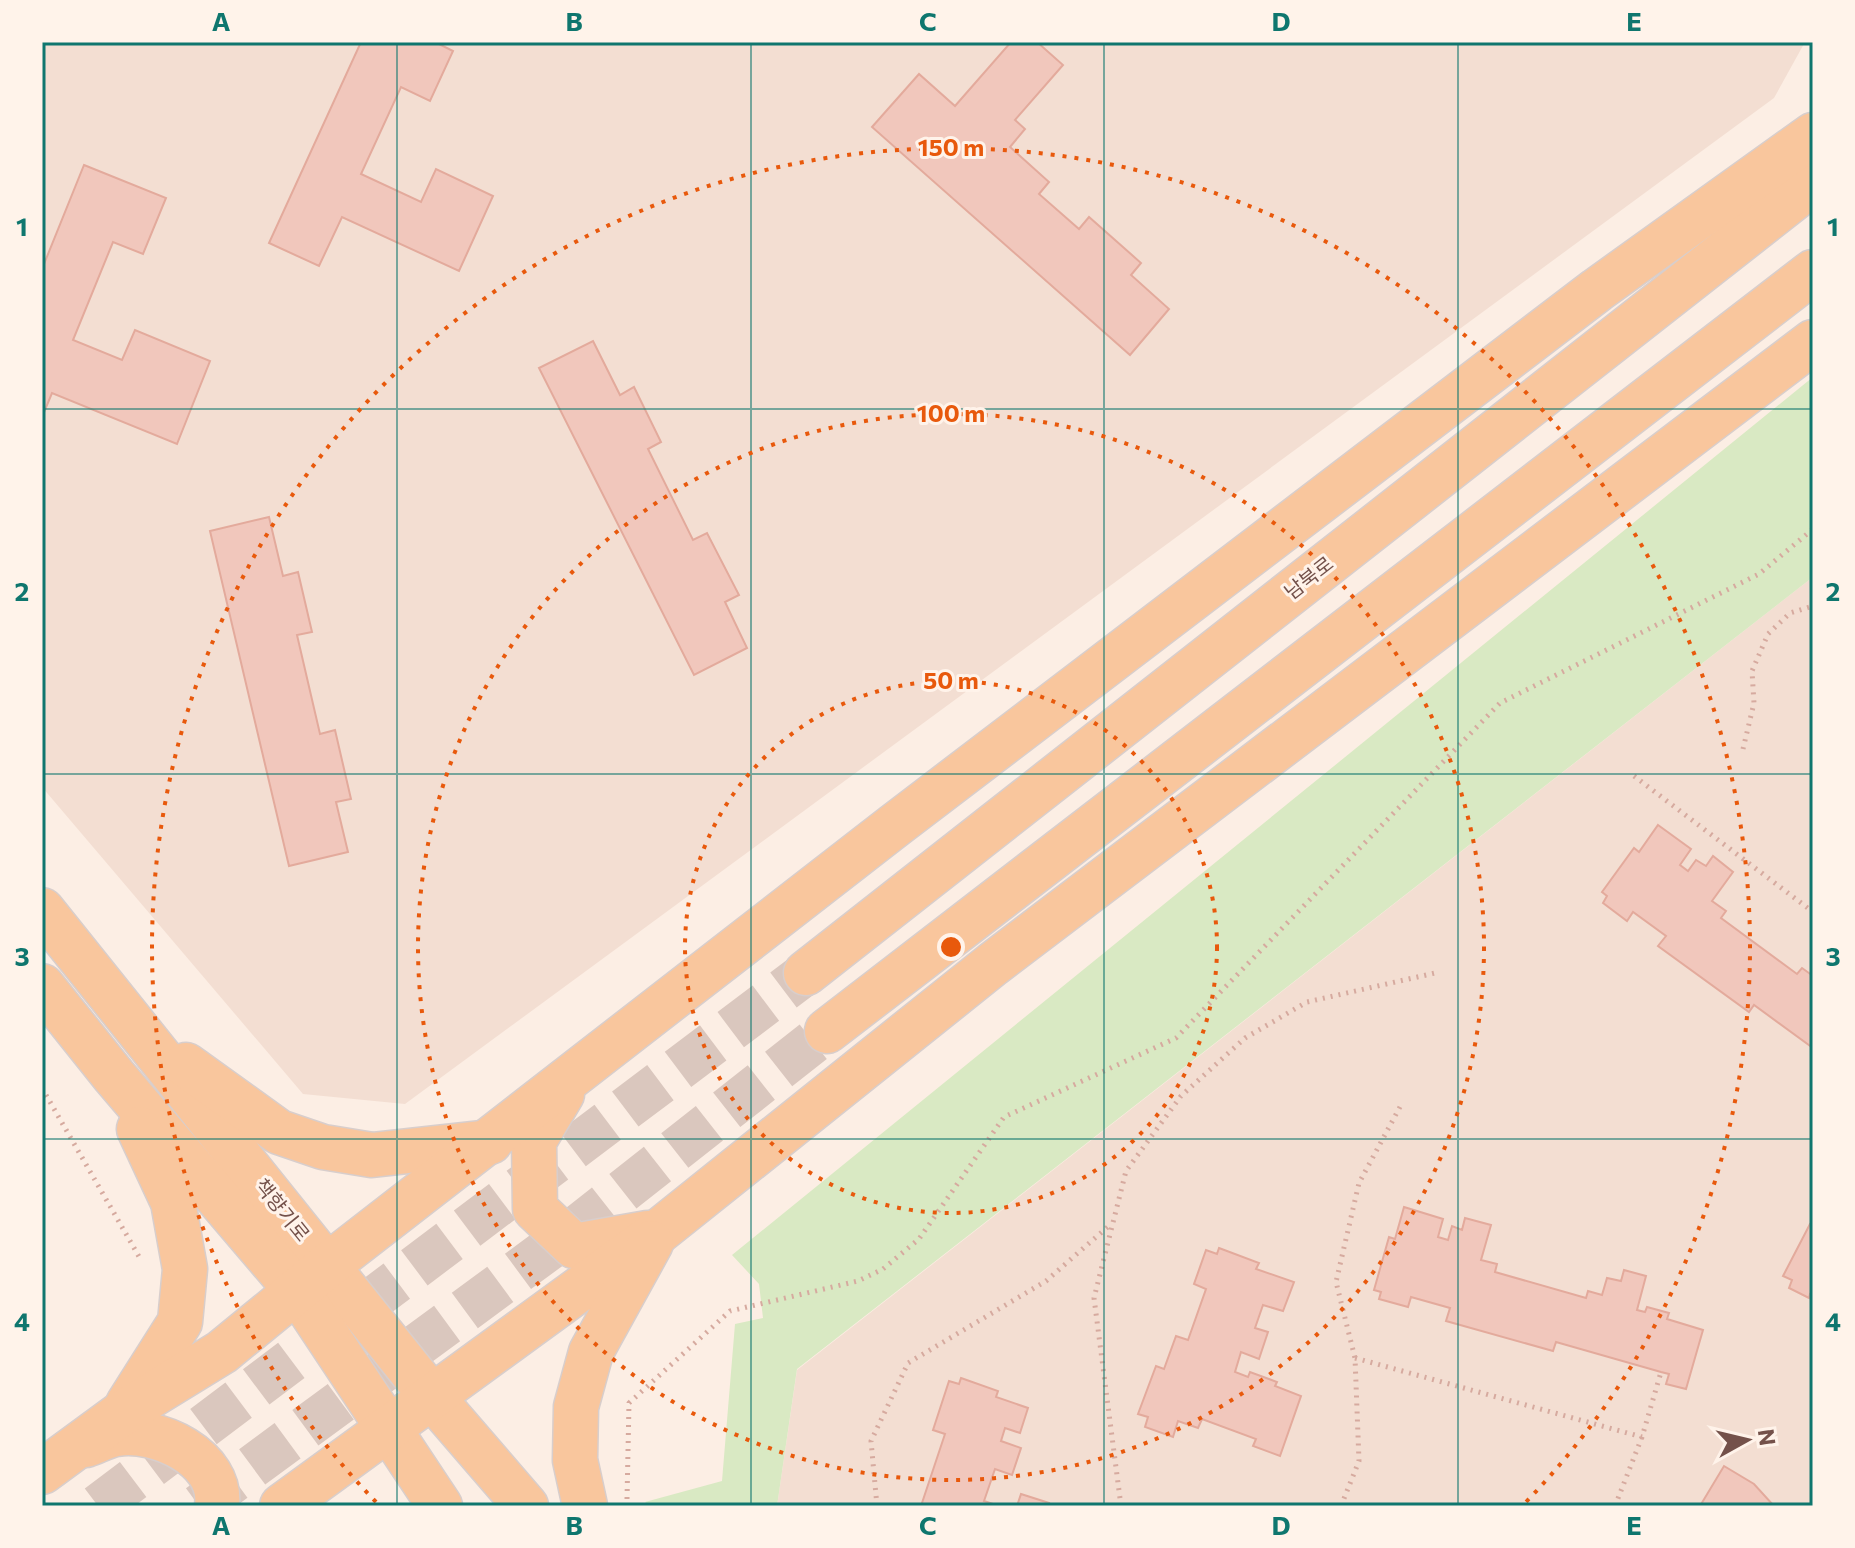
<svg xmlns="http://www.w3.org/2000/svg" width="1855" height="1548" viewBox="0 0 1855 1548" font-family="Commissioner,'Noto Sans KR',sans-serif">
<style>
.residential{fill:#f3ded2}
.green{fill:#d9e9c3}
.building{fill:#f1c7bc;stroke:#e3aa9c;stroke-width:2}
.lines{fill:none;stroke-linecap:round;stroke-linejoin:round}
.major-tunnel{stroke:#dac7be;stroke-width:44;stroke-dasharray:44 22;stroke-linecap:butt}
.major-casing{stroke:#d8cecc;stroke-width:47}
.path{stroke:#d6aa9f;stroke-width:5;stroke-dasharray:2 6;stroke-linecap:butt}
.major{stroke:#f9c69d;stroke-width:44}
.grid{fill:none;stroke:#0f766e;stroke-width:2;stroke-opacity:0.55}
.ring{fill:none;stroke:#e8590c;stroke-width:4;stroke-dasharray:4 8}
.labels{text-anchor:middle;stroke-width:6;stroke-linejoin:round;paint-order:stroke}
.street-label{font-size:20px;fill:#74514a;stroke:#fff3ea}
.centre{fill:#e8590c;stroke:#fff3ea;stroke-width:4}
.ring-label{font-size:24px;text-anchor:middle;font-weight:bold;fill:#e8590c;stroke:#fff3ea;stroke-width:6;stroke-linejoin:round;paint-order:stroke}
.neatline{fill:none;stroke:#0f766e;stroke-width:3}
.grid-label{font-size:26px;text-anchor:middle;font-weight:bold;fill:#0f766e}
</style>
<rect width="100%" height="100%" fill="#fceee4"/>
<g class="residential">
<path d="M42 42H1805L1774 98 405 1104 303 1094 42 787Z"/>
<path d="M1813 577V1506H777L797 1370Z"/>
</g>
<path class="green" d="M1813 377V577L797 1369 777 1506H650L645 1502 722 1481 735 1324 763 1318 759 1284 732 1255Z"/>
<g class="building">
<path d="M361 42H435L453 51 430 101 401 87 361 174 421 202 436 169 493 196 459 271 342 217 319 266 269 243Z"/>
<path d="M1011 42H1037L1063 65 1015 120 1025 129 1010 147 1049 182 1039 194 1079 229 1089 217 1141 263 1131 275 1169 309 1130 355 872 127 919 74 955 106Z"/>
<path d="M84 165 166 198 143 254 113 242 73 340 122 360 135 330 210 361 177 444 52 393 42 417V269Z"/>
<path d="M593 341 620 395 634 387 661 442 648 449 693 540 707 533 739 595 725 602 747 648 694 675 539 368Z"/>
<path d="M269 517 283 576 298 572 312 632 297 635 320 734 335 730 351 799 336 802 348 852 289 866 210 531Z"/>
<path d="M1658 825 1691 849 1680 865 1688 871 1696 860 1706 866 1713 856 1733 872 1712 901 1726 911 1721 918 1797 974 1802 968 1813 976V1048L1754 1005 1749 1012 1658 946 1666 936 1633 912 1627 921 1603 903 1607 896 1602 892 1634 848 1639 852Z"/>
<path d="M1404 1207 1443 1219 1438 1237 1448 1240 1452 1226 1462 1230 1465 1218 1491 1225 1481 1260 1497 1264 1495 1272 1586 1298 1588 1291 1602 1295 1607 1278 1621 1281 1624 1270 1646 1276 1637 1310 1645 1312 1647 1307 1669 1313 1667 1319 1703 1330 1686 1389 1666 1384 1669 1374 1661 1372 1556 1342 1553 1351 1446 1321 1450 1308 1411 1297 1408 1307 1379 1299 1381 1292 1374 1290 1389 1237 1395 1239Z"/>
<path d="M1810 1224 1813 1225V1295L1810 1294 1809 1298 1789 1288 1792 1280 1783 1276Z"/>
<path d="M1219 1248 1259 1263 1256 1269 1294 1282 1283 1311 1263 1305 1255 1328 1268 1332 1259 1359 1241 1352 1235 1372 1248 1377 1250 1372 1277 1382 1275 1386 1301 1396 1280 1456 1253 1446 1256 1439 1202 1419 1198 1428 1178 1421 1173 1437 1145 1427 1148 1417 1138 1414 1156 1366 1164 1369 1176 1336 1188 1340 1206 1289 1194 1284 1206 1250 1217 1254Z"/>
<path d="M961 1378 998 1391 996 1397 1028 1408 1020 1433 1005 1428 1001 1441 1021 1448 1012 1475 995 1469 984 1501 999 1506H921L945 1434 933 1430 949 1381 959 1384Z"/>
<path d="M1724 1466 1754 1484 1774 1506H1700Z"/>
<path d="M1021 1494 1049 1503 1048 1506H1017Z"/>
</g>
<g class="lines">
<g class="major-tunnel">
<path d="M98 1506 806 973"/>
<path d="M199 1506 562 1239 827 1031"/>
</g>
<g class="major-casing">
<g id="major">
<path d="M42 910 432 1397 526 1506"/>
<path d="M806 973 1813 183"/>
<path d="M42 986 114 1076 298 1292 440 1506"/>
<path d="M827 1031 1813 272"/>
<path d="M186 1065 279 1132 323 1147 372 1155 490 1142"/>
<path d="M562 1094 534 1141 535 1209 574 1246 648 1233"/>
<path d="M128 1404 180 1322 185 1269 173 1202 139 1129"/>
<path d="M86 1445C95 1442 106 1436 116 1434 157 1427 223 1458 217 1506"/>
<path d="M42 1472 121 1414 222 1352 327 1266 894 826 1597 290 1813 135"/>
<path d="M282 1506 658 1232 993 964 1813 342"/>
<path d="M585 1506 575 1460 576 1407 591 1352 651 1243"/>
</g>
</g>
<g class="path">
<path d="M1743 749 1754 703 1752 671 1768 634 1790 613 1813 606"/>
<path d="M1634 776 1813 912"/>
<path d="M42 1088 141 1260"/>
<path d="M1355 1358 1642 1437 1661 1372"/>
<path d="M627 1499 629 1403 730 1311 858 1281 883 1269 919 1239 1004 1117 1176 1038 1500 703 1759 574 1813 529"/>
<path d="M877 1506 871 1441 908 1363 1046 1281 1111 1224"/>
<path d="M1121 1506 1094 1298 1126 1171 1181 1096 1245 1038 1307 1002 1435 973"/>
<path d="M1341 1506 1359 1461 1355 1358 1336 1282 1359 1183 1401 1105"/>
<path d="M1615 1506 1642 1437"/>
</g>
<use href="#major" class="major"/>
</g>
<path class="grid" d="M397 42V1506M751 42V1506M1104 42V1506M1458 42V1506M42 409H1813M42 774H1813M42 1139H1813"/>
<g class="ring">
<circle cx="951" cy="947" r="266"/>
<circle cx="951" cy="947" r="533"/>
<path d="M376 1502A799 799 0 1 1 1526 1502"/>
</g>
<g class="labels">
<g class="street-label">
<text transform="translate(1309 578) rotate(-38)" y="7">남북로</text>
<text transform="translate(282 1210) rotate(51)" y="7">책향기로</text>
</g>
</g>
<circle cx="951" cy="947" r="12" class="centre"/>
<g class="ring-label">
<text x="951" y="156">150 m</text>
<text x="951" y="422">100 m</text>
<text x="951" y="689">50 m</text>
</g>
<rect width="1855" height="1548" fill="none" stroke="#fff3ea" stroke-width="88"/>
<g transform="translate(1747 1440) rotate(82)" stroke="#fff3ea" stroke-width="6" paint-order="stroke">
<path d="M0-6L14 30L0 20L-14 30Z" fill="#74514a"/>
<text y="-12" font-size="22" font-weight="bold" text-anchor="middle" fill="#74514a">N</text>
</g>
<rect x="44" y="44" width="1767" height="1460" class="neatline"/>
<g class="grid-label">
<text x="221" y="31">A</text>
<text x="574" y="31">B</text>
<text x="928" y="31">C</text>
<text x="1281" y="31">D</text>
<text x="1634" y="31">E</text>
<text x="22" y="236">1</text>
<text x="1833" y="236">1</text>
<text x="22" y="601">2</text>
<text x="1833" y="601">2</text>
<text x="22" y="966">3</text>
<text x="1833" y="966">3</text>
<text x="22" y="1331">4</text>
<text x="1833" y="1331">4</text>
<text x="221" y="1535">A</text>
<text x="574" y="1535">B</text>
<text x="928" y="1535">C</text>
<text x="1281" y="1535">D</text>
<text x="1634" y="1535">E</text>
</g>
</svg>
